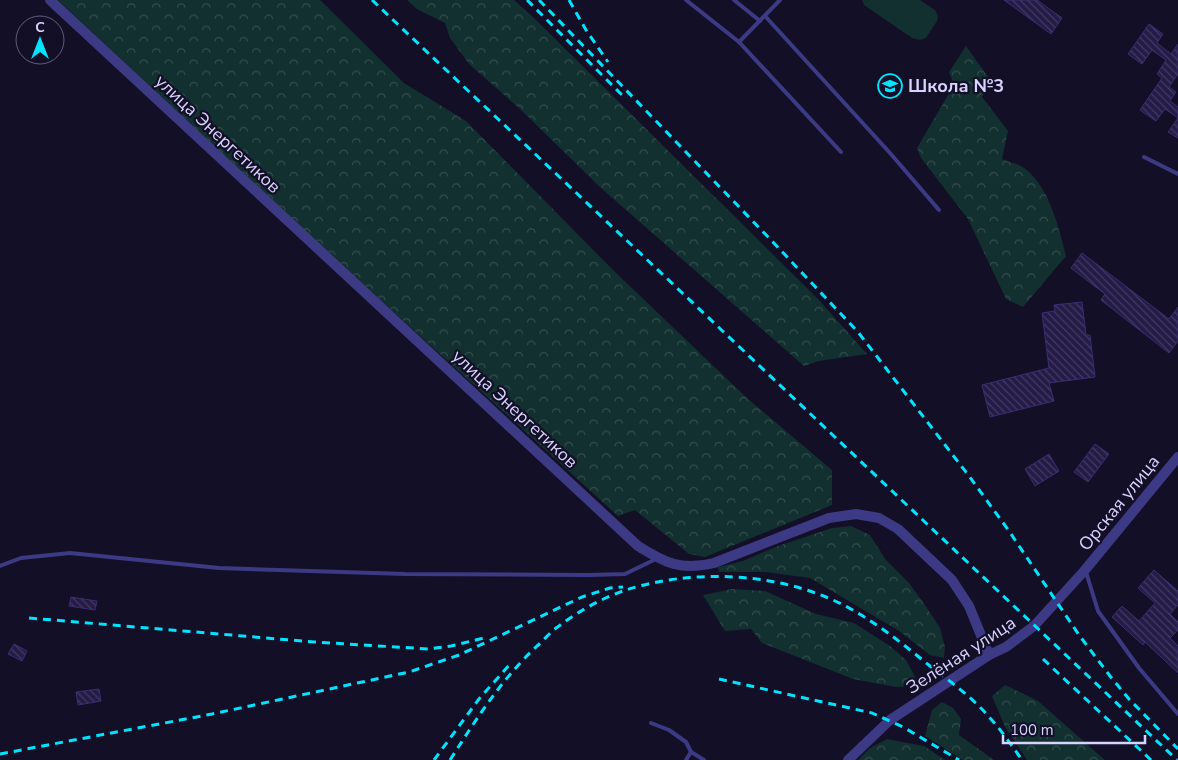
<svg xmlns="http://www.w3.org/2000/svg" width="1178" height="760" viewBox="0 0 1178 760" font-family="'Nunito Sans',sans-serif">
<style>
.grass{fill:#12302f}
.forest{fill:url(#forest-crowns)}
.building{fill:url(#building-back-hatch);stroke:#3b2d73}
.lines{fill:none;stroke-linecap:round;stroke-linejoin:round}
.service{stroke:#3d3a85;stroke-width:4}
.tertiary{stroke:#3d3a85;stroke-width:10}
.rail{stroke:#00e5ff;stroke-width:3;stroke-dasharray:8 6;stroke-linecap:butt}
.labels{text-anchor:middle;stroke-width:4.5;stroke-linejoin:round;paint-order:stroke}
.poi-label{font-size:18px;font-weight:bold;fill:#d9d4ff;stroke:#130f26;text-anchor:start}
.street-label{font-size:18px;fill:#d9d4ff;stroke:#130f26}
</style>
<defs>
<pattern id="forest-crowns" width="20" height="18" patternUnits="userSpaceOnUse" patternTransform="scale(1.25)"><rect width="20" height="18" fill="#12302f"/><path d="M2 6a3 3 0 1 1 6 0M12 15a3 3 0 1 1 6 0" fill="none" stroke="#344d4e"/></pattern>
<pattern id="building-back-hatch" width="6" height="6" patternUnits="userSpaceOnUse" patternTransform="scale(1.25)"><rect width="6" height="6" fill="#241b47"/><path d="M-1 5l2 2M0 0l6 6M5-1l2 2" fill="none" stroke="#433b63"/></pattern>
</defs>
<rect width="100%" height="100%" fill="#130f26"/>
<path class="grass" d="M862 0H920L935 10 938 16 937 21 926 38 920 40 912 38 864 5Z"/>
<g class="forest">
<path d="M58 0H320L404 83 466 121 613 270 748 399 832 470V505L705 557 689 554 635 510 618 516 309 235Z"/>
<path d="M407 0H514L533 17 818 299 867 354 819 361 804 366 601 188 520 109 469 64 450 38 445 23 417 9Z"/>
<path d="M966 46 988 77 982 97 1008 131 1002 159C1009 162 1018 164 1024 168 1049 186 1059 228 1066 256L1023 307 1006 299 968 219 921 158 917 148 954 85 949 72Z"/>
<path d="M851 526 870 535 886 560 909 583 925 605 940 628 945 647 944 658 930 655 899 631 810 578 765 572H719L718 567 743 561 778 546 832 528Z"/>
<path d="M732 589 765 591 816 614 854 623 890 646 906 660 920 686 896 687 853 679 762 643 751 629 725 631 703 595Z"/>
<path d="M1005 685 1038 701 1105 760H1027L1005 727 992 696Z"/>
<path d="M942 702 953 708 961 719 959 735 994 760H963L925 736 932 710Z"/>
<path d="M887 739 924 746 945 760H858L870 748Z"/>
</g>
<g class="building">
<path d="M1004 0H1037L1062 18 1051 34Z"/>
<path d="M1149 24 1163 34 1157 43 1171 54 1178 44V74L1169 87 1176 92 1170 101 1178 107V118L1165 109 1156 121 1140 110 1162 78 1157 74 1166 60 1152 50 1142 64 1128 54Z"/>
<path d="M1178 118V138L1168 132Z"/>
<path d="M1082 253 1169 319 1178 307V341L1169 353 1101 300 1105 294 1071 268Z"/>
<path d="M1082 302 1086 335H1090L1095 377 1049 383 1054 401 990 417 982 385 1049 368 1042 313 1055 311 1054 305Z"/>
<path d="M1095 444 1109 454 1088 482 1074 472Z"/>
<path d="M1049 454 1059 471 1035 486 1025 469Z"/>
<path d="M1154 570 1178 591V605L1170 614 1178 622V630L1170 638 1178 646V673L1145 642 1143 645 1112 617 1122 606 1139 621 1155 603 1138 588Z"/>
<path d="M71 597 97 601 95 610 69 606Z"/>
<path d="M14 644 27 651 22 661 8 654Z"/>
<path d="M99 689 101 701 78 705 76 692Z"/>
</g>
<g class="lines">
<g class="service">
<path d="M686 0 739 42 841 152"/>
<path d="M734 0 760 21"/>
<path d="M765 16 890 153 939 210"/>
<path d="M739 42 780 0"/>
<path d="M1144 157 1178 174"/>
<path d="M0 566 21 558 70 553 219 568 405 574 589 575 625 574 656 559"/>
<path d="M1086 572 1098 611 1139 668 1178 714"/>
<path d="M651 723 669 730 686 742 691 752 704 760"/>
<path d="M686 760 691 752"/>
</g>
<g class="tertiary">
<path d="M50 0 638 546C665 563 681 571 714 563L829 518 856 514 879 518 898 529 952 580 969 606 989 655"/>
<path d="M848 760 890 720 989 655 1006 647 1034 626 1085 570 1178 457"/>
</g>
<g class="rail">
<path d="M372 0 1177 760"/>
<path d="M527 0 626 99"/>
<path d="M539 0 771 240 858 332 969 476 1009 531 1079 635 1110 676 1129 699 1178 749"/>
<path d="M569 0 586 30 608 62"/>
<path d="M29 618 314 642 429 649 451 646 484 638"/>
<path d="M1043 659 1151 760"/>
<path d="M719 679 872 713 903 727 959 760"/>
<path d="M0 754 212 714 409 672 459 655 582 597 610 588 623 587"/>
<path d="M434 760 479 699 510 664"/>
<path d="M450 760C477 718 500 681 537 646 544 640 551 631 559 626 579 611 602 598 626 590 688 570 765 572 826 597 865 613 898 640 930 666 951 682 973 698 990 718 1002 731 1012 746 1022 760"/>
</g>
</g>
<defs>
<g id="school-ring" transform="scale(1.25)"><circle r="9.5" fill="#130f26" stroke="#00e5ff" stroke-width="1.5"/><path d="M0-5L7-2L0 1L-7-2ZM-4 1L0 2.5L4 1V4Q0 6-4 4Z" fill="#00e5ff"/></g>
</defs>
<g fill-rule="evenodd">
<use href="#school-ring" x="890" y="86"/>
</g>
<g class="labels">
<g class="poi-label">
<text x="908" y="92">Школа №3</text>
</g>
<g class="street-label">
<text transform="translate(218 134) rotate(43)" y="6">улица Энергетиков</text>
<text transform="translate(515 409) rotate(43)" y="6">улица Энергетиков</text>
<text transform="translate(1119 503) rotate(-51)" y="6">Орская улица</text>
<text transform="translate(961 655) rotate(-33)" y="6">Зелёная улица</text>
</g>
</g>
<g transform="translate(40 40)"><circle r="24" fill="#130f26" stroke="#625e7d"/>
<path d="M0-4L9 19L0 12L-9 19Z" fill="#00e5ff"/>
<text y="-8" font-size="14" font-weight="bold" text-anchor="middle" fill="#d9d4ff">С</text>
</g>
<path d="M1003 735v8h142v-8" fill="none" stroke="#d9d4ff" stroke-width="2.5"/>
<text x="1010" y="735" font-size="15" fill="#d9d4ff" stroke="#130f26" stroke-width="4" paint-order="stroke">100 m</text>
</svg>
